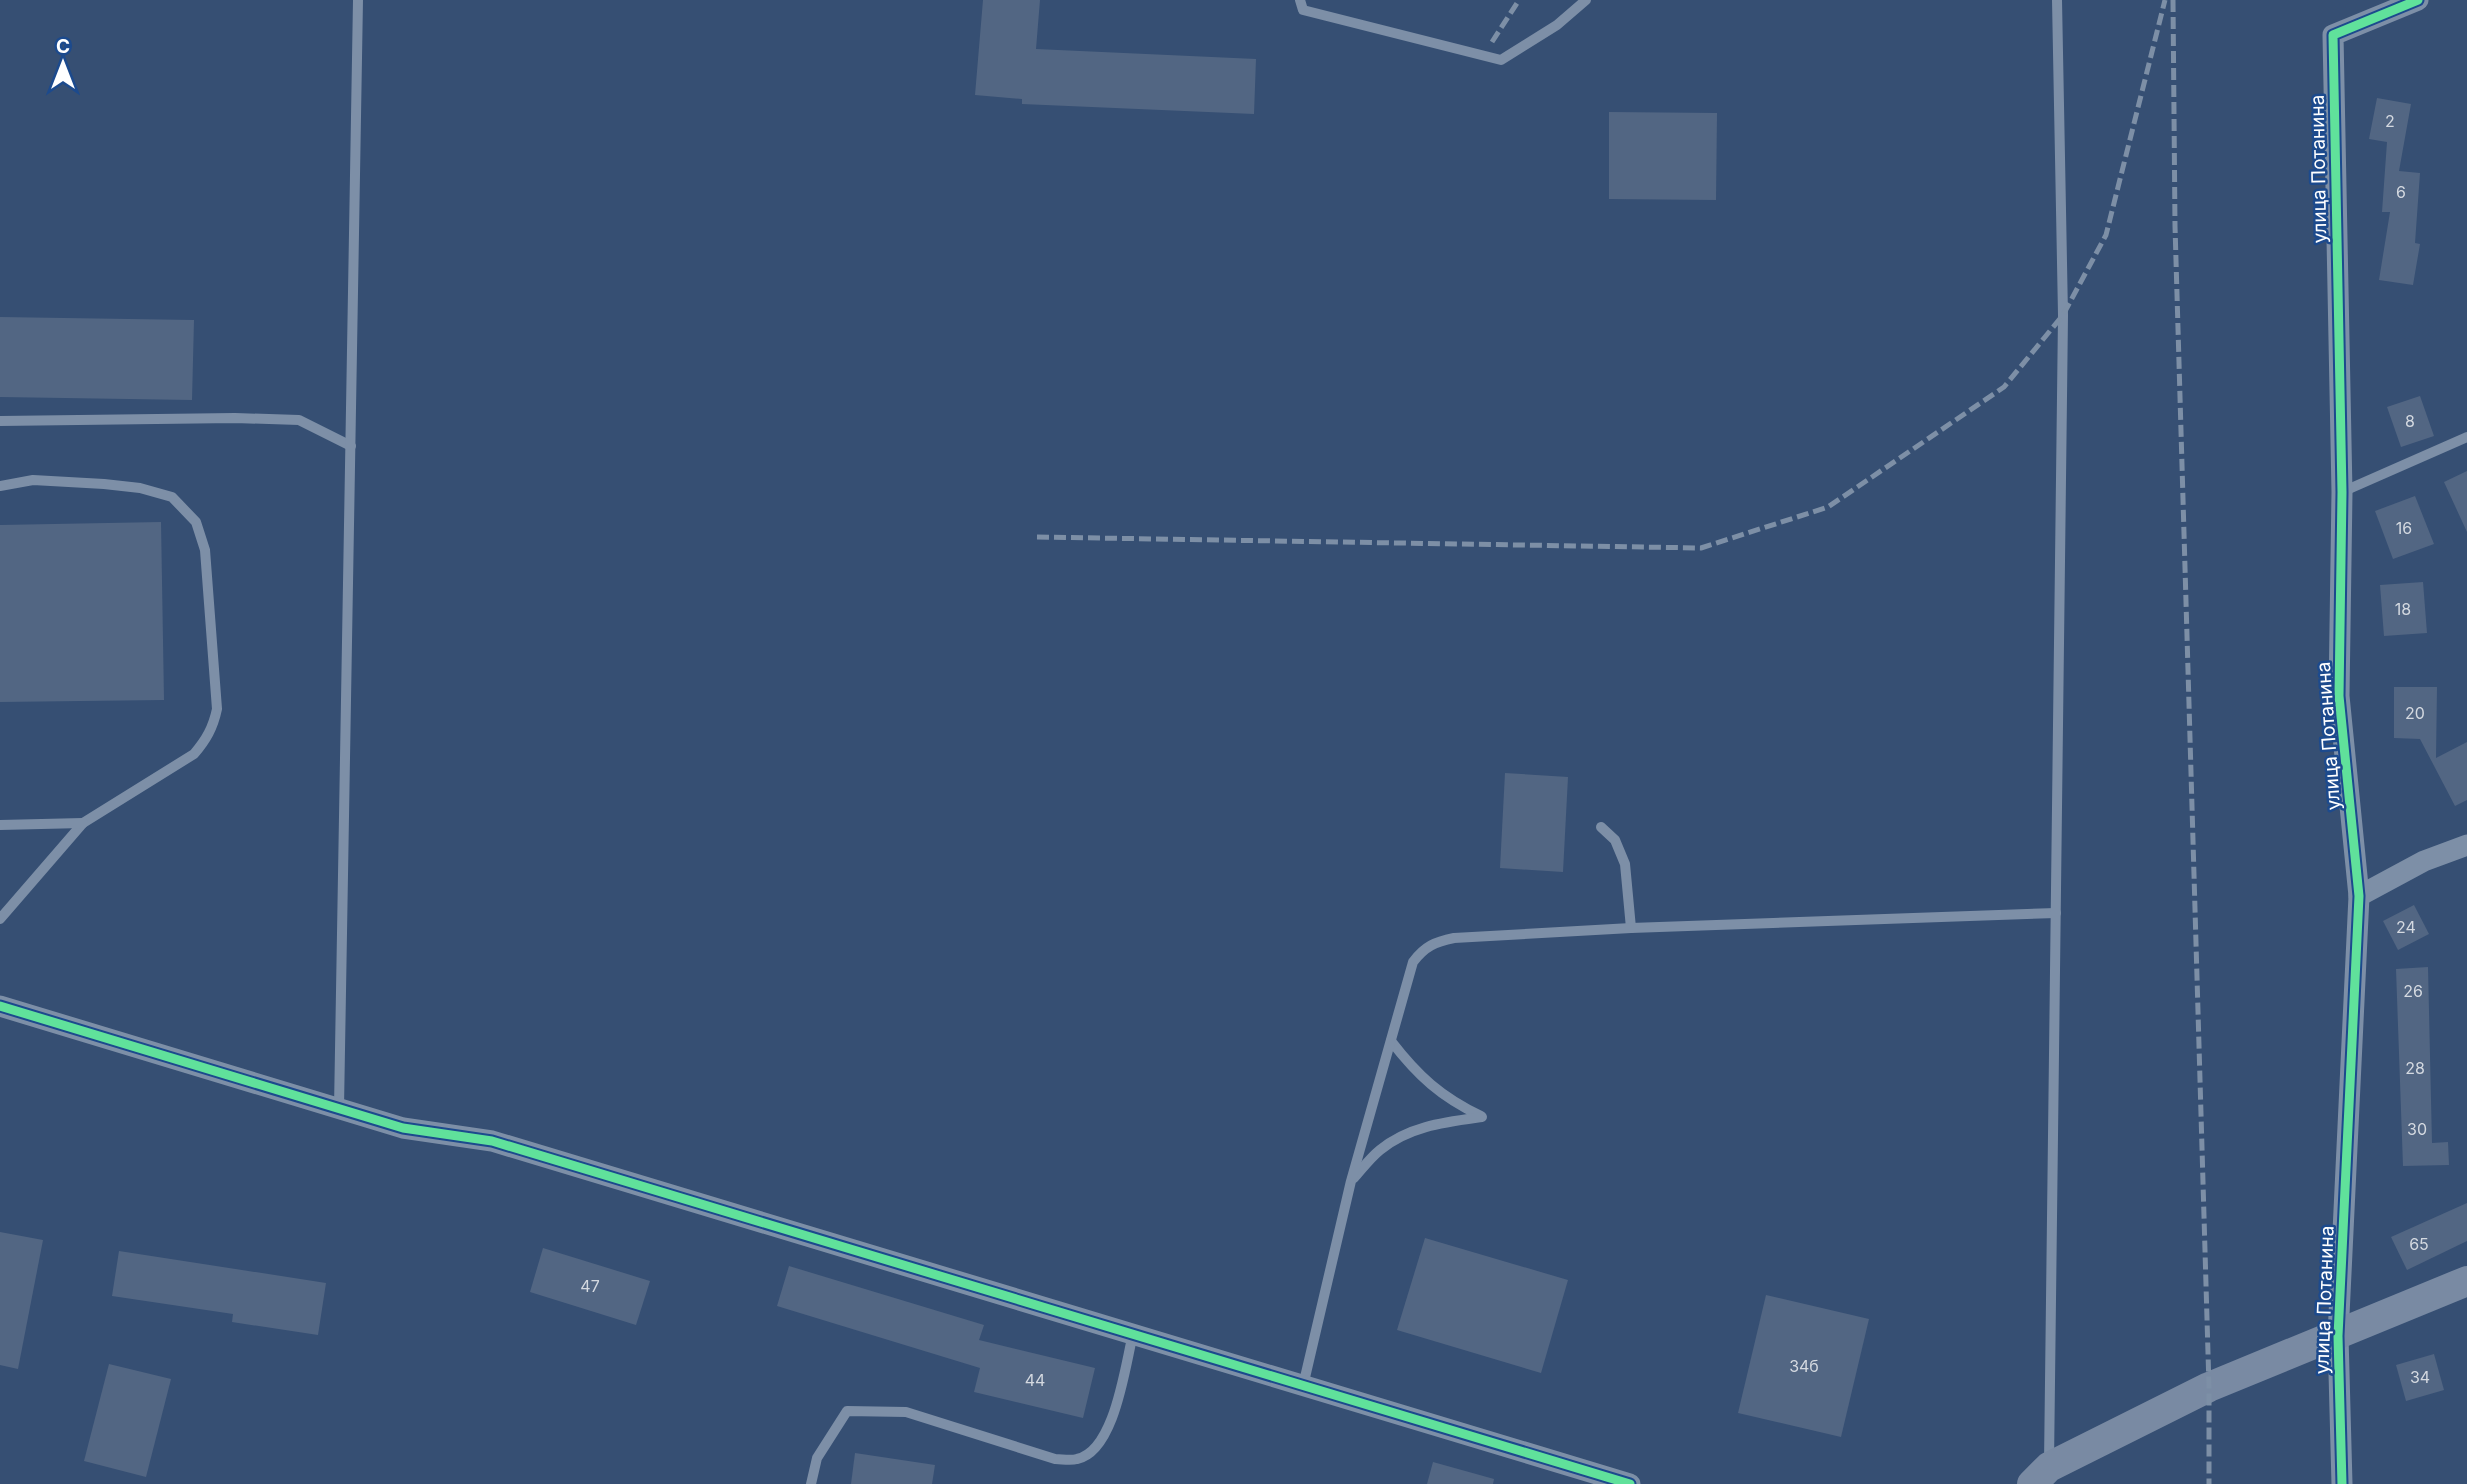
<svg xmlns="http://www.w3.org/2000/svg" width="2467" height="1484" viewBox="0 0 2467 1484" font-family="Inter,sans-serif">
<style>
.building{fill:#526683}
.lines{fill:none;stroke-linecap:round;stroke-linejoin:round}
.service{stroke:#7d8fa7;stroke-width:10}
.minor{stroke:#7d8fa7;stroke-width:21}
.secondary{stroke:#798aa3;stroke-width:30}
.rail{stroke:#7d8fa6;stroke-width:5;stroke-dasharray:12 5;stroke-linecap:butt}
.cycleway-casing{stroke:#1c4a8d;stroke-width:13}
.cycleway{stroke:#60e19b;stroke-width:9}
.labels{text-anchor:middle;stroke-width:5;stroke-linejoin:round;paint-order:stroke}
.number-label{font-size:16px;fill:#d4d9e0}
.street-label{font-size:19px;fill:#fff;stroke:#1c4a8d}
</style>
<rect width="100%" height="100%" fill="#364f73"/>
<g class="building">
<path d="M983 0H1040L1036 49 1256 59 1254 114 1022 104V99L975 95Z"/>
<path d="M2377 98 2411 104 2399 171 2420 173 2415 243 2420 244 2413 285 2379 280 2390 212H2382L2387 142 2369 139Z"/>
<path d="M1609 112 1717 113 1716 200 1609 199Z"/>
<path d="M0 317 194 320 192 400 0 397Z"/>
<path d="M2420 396 2434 436 2401 447 2387 407Z"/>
<path d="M2467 471V532L2444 482Z"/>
<path d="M2415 496 2434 544 2393 559 2375 511Z"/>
<path d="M161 522 164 700 0 702V525Z"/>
<path d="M2423 582 2427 633 2384 636 2380 585Z"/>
<path d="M2394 687H2437L2436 758 2467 742V800L2455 806 2420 739 2394 738Z"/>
<path d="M1505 773 1568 777 1563 872 1500 868Z"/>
<path d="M2414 905 2429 934 2398 950 2383 921Z"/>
<path d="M2428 967 2432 1143 2448 1142 2449 1165 2403 1166 2396 969Z"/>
<path d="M2467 1203V1241L2407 1270 2391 1237Z"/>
<path d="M0 1232 43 1240 18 1369 0 1365Z"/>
<path d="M1425 1238 1568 1280 1541 1373 1397 1330Z"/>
<path d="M543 1248 650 1281 636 1325 530 1292Z"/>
<path d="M119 1251 326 1283 318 1335 232 1322 233 1314 112 1296Z"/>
<path d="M789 1266 984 1325 979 1340 1095 1368 1083 1418 974 1392 980 1368 777 1306Z"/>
<path d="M1766 1295 1869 1319 1841 1437 1738 1413Z"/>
<path d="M2434 1354 2444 1390 2406 1401 2396 1365Z"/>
<path d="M109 1364 171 1379 146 1477 84 1461Z"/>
<path d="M855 1453 935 1465 932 1484H851Z"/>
<path d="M1433 1462 1494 1479 1493 1484H1427Z"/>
</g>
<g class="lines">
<g class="service">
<path d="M1300 0 1303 10 1501 60 1557 25 1586 0"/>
<path d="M0 421 235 418 299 420 351 446"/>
<path d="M0 486 33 480 104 484 140 488 172 497 196 522 205 550 217 709C213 728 206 740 194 754L83 823 0 919"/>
<path d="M2342 492 2467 437"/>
<path d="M0 825 83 823"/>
<path d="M1601 827 1615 840 1625 864 1631 928"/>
<path d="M1391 1041C1418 1076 1441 1097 1481 1116"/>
<path d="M339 1108 358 0"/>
<path d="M1354 1178C1362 1169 1370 1158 1380 1150 1409 1126 1446 1122 1482 1117"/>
<path d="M1303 1386 1351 1181 1413 962C1425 946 1435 942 1454 938L1631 928 2056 913"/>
<path d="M2049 1464 2063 315 2057 0"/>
<path d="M811 1484 817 1458 847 1411 906 1412 1055 1459C1062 1459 1070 1461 1077 1459 1115 1451 1125 1366 1133 1334"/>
</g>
<g class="minor">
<path d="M2359 896 2424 861 2467 845"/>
<path d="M0 1006 403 1128 492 1141 1630 1484"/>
<path d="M2342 1484 2338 1336 2359 896 2339 696 2342 492 2333 35 2418 0"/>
</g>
<path class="secondary" d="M2032 1484 2049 1467 2209 1387 2467 1281"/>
<g class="rail">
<path d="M2173 0 2175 226 2209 1387V1484"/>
<path d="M1492 42 1519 0"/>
<path d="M1037 537 1701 548 1828 507 2004 387 2063 315 2106 235 2165 0"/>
</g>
<g class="cycleway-casing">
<g id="cycleway">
<path d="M0 1006 403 1128 492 1141 1630 1484"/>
<path d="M2342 1484 2338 1336 2359 896 2339 696 2342 492 2333 35 2418 0"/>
</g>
</g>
<use href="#cycleway" class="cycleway"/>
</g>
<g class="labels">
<g class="number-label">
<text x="2390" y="127">2</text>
<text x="2401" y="198">6</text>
<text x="2410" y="427">8</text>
<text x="2404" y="534">16</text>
<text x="2403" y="615">18</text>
<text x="2415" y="719">20</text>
<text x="2406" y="933">24</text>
<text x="2413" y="997">26</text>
<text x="2415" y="1074">28</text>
<text x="2417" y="1135">30</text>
<text x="2419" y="1250">65</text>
<text x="590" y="1292">47</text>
<text x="1804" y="1372">34б</text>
<text x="2420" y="1383">34</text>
<text x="1035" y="1386">44</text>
</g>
<g class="street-label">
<text transform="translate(2318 169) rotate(-91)" y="7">улица Потанина</text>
<text transform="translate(2328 736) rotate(-94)" y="7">улица Потанина</text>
<text transform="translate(2324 1300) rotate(-88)" y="7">улица Потанина</text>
</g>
</g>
<g transform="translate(63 63)" stroke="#1c4a8d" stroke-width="5" paint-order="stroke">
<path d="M0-5L12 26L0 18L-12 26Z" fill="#ffffff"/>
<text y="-10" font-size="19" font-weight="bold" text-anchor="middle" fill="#ffffff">С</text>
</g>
</svg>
